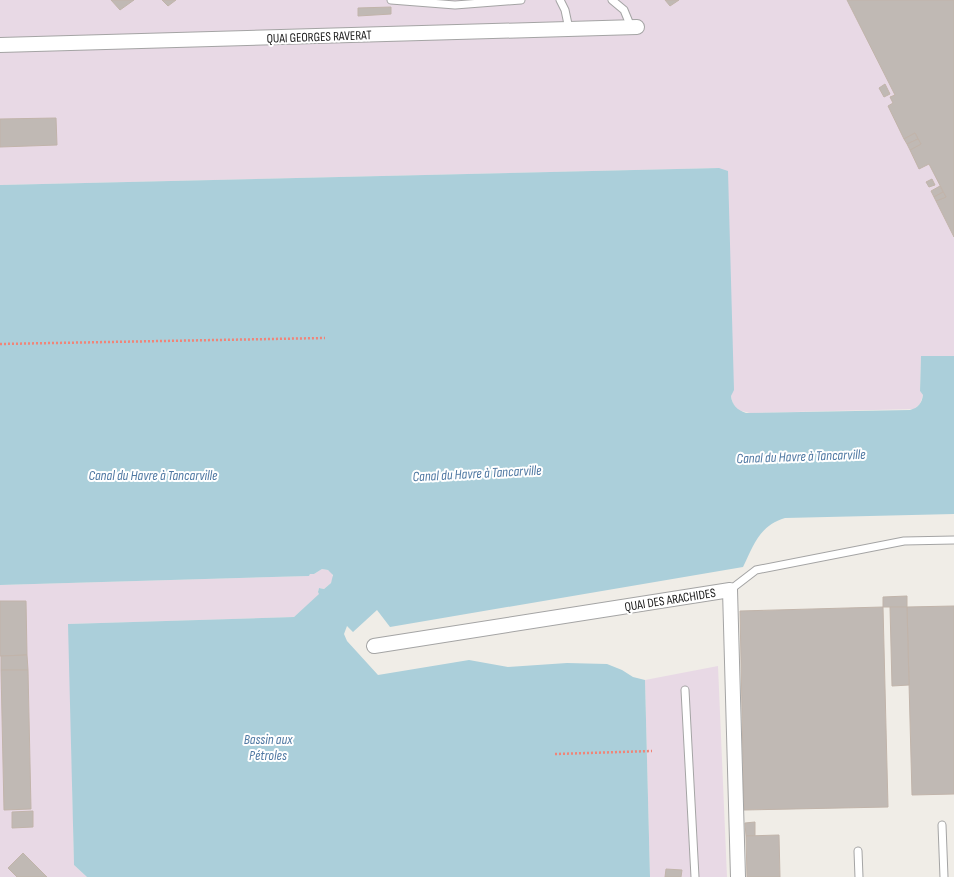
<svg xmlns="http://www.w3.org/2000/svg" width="954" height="877" viewBox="0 0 954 877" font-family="'Sofia Sans Condensed',sans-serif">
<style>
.industrial{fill:#e8d9e5}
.water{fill:#abcfda}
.building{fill:#c0b9b4;stroke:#c1b4aa}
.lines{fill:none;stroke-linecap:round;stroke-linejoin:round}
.service-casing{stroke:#a4a4a4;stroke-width:9}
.minor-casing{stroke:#a4a4a4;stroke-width:16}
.path{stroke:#f08477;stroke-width:2.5;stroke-dasharray:2 2;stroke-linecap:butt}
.service{stroke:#fff;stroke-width:7}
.minor{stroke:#fff;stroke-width:14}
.labels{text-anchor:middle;stroke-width:4;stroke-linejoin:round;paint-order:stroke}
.street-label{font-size:13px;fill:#202020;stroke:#fff}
.water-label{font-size:14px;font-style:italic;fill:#4f78a2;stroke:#fff}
</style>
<rect width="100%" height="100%" fill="#f0ede7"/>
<g class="industrial">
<path d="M0 0H954V356H921L920 391 923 395 920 404 914 409 750 413 738 410 733 404 731 396 732 392 719 168 0 185Z"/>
<path d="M322 569 328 570 332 573 333 578 331 583 324 589 319 588 318 591 320 594 294 617 69 624 74 865 87 877H0V585L309 576 310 574H314Z"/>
<path d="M718 666 727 877H650L645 680Z"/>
</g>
<path class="water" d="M719 168 728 171 734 390 731 396C732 405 737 410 746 413L910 410C918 408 922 403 923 395L920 391 921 356H954V514L785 518C759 526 754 545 743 567L390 627 377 610 353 632 347 626 344 634 347 641 378 675 469 660 508 667 567 663 607 664 622 670 633 677 645 680 650 877H87L74 865 68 624 294 617 319 594 318 592 319 588 324 589 331 583 333 575 328 570 322 569 314 574H310L309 576 0 585V185Z"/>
<g class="building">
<path d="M111 0H134L120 10Z"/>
<path d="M162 0H176L168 6Z"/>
<path d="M665 0H679L670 6Z"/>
<path d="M847 0H954V237L936 201 946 197 929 164 919 169 910 150 921 144 915 133 904 139 888 106 893 103 890 97 895 95Z"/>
<path d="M391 7V14L358 16V8Z"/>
<path d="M885 84 890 94 884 97 879 88Z"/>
<path d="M56 118 57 145 0 147V119Z"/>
<path d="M915 133 918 139 907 144 904 139Z"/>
<path d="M918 139 921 144 910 150 907 144Z"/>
<path d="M932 179 935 185 929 187 926 182Z"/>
<path d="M940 186 943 192 934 197 931 191Z"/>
<path d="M943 192 946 197 936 201 934 197Z"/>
<path d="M907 596V607H883V597Z"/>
<path d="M0 601H26L27 655 0 656Z"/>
<path d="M954 606V794L912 795 907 607Z"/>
<path d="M883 607 888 807 744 810 740 611Z"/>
<path d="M890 607H907L909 685 892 686Z"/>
<path d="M27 655 28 670H1V656Z"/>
<path d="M1 670H28L31 809 4 810Z"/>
<path d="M33 811V827L12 828V812Z"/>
<path d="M755 822V836H746L745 823Z"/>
<path d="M779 835 780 877H747L746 836Z"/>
<path d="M23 853 47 877H17L8 868Z"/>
<path d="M666 869 682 870 681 877H665Z"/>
</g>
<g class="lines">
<g class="service-casing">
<g id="service">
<path d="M391 0 455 5 521 0"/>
<path d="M560 0 565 10 569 29"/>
<path d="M612 0 624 10 631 27"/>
<path d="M730 590 756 570 904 541 954 540"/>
<path d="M685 690 695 877"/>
<path d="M942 825 944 877"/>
<path d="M858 851 859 877"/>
</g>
</g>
<g class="minor-casing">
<g id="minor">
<path d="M0 45 637 27"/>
<path d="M374 646 730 590 738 877"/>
</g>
</g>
<g class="path">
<path d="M0 344 325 338"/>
<path d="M555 754 652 751"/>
</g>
<use href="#service" class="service"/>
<use href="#minor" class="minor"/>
</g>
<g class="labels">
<g class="street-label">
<text transform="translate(319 36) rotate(-2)" y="5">QUAI GEORGES RAVERAT</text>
<text transform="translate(670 599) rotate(-9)" y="5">QUAI DES ARACHIDES</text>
</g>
<g class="water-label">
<text transform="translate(801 456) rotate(-2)" y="5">Canal du Havre à Tancarville</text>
<text transform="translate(477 473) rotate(-3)" y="5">Canal du Havre à Tancarville</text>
<text x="153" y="480">Canal du Havre à Tancarville</text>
<text x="268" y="744">Bassin aux<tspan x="268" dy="16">Pétroles</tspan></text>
</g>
</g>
</svg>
